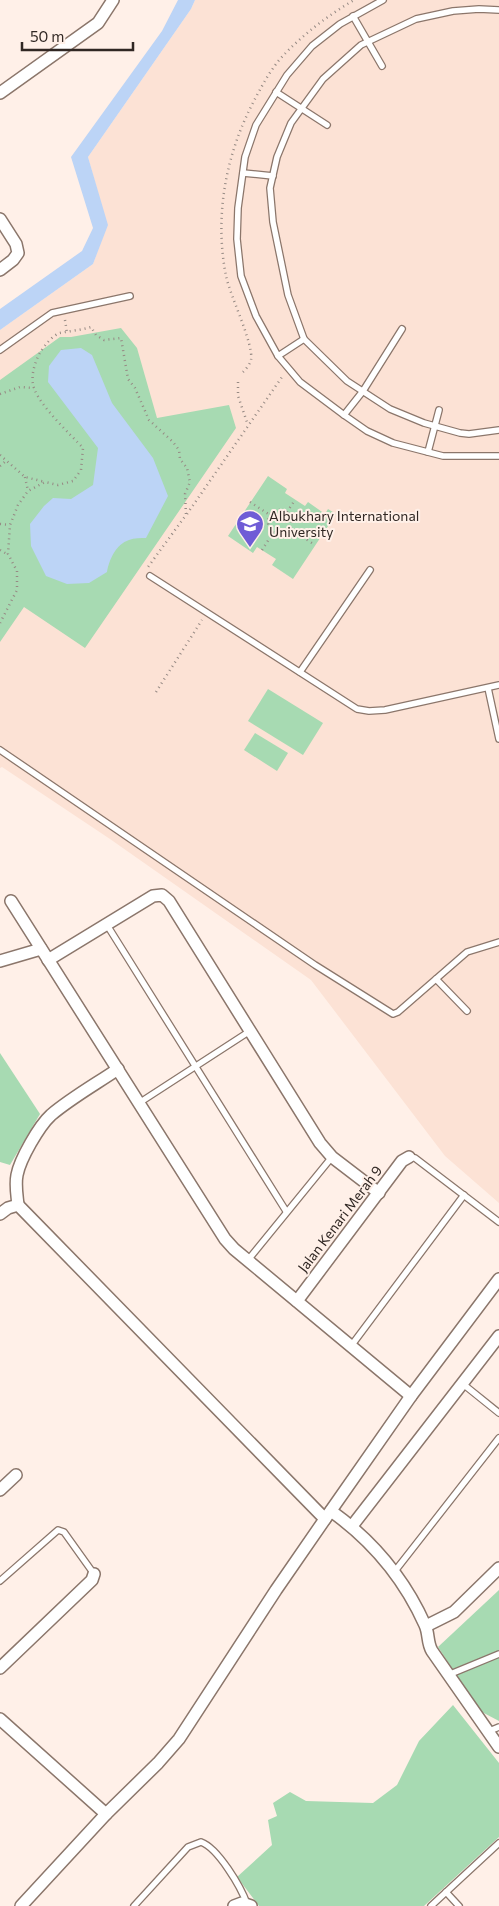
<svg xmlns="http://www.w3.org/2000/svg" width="499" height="1906" viewBox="0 0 499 1906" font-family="Commissioner,sans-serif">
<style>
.built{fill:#fce2d5}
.green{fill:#a7dab2}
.water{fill:#bcd4f6}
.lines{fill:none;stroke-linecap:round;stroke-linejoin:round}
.lane-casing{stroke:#8b766b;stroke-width:8}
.street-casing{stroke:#8b766b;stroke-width:14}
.path{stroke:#968a84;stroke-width:2.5;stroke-dasharray:1 4;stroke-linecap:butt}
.lane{stroke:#fff;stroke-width:5.5}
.street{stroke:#fff;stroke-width:11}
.labels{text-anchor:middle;stroke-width:4;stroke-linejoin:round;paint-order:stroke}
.poi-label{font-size:14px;fill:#302723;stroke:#fff0e8;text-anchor:start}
.street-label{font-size:14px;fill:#302723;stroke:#fff0e8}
</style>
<rect width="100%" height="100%" fill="#fff0e8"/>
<path class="built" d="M195 0H499V1203L445 1156 311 980 110 839 2 767 0 768V330L93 264 107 225 88 157 191 9Z"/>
<g class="green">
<path d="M121 328 137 348 157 418 229 405 236 428 85 648 24 607 0 642V380L60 337H71Z"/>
<path d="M268 476 287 489 285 493 305 506 308 502 325 514 328 509 336 514 293 579 272 565 276 559 257 547 253 553 228 536Z"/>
<path d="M268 689 323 723 303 755 248 721Z"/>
<path d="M255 733 288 753 277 771 244 750Z"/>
<path d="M0 1053 40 1114 10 1165 0 1162Z"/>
<path d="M499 1590V1721L480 1711 438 1647Z"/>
<path d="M453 1705 499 1763V1837L424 1906H259L237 1877 272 1845 268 1820 277 1816 273 1803 290 1792 306 1801 373 1803 397 1785 419 1741Z"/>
</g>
<g class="water">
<path d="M178 0H195L191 9 88 157 108 225 93 264 0 330V309L82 251 93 228 71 157 162 31Z"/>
<path d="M81 348 92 355 112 403 153 458 168 496 146 538C141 538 134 538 129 540 116 544 109 560 107 572L89 583 67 584 46 576 31 546 30 524 44 506 53 498 71 499 93 485 98 448 48 382 49 366 61 350Z"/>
</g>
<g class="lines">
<g class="lane-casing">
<g id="lane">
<path d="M383 0 340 24 312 46 287 75 256 125 245 157 238 208 237 239 241 276 256 316 278 356 300 382 344 415 367 431 393 443 443 456H499"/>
<path d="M499 10 479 9 453 11 416 19 361 45 323 79 291 123 277 157 270 188 273 222 288 295 304 339 347 381 390 409 424 423 460 433 469 434 499 430"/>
<path d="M353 16 382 66"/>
<path d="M276 92 327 125"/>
<path d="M243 173 273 176"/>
<path d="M0 350 52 313 130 296"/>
<path d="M278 356 304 339"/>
<path d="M344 415 363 391 402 329"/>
<path d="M428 452 439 410"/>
<path d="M150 576 357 709 369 711 385 710 499 685"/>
<path d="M300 672 370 570"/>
<path d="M488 688 499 739"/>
<path d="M0 750 315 965 393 1014 398 1012 467 952 499 942"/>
<path d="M107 925 286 1211"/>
<path d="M436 979 467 1011"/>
<path d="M139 1103 250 1031"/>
<path d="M409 1157 415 1158 499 1222"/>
<path d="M248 1260 332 1157"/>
<path d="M351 1346 464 1195"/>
<path d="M463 1384 499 1413"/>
<path d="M395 1571 499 1438"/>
<path d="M0 1581 58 1530 64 1532 94 1574"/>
<path d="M448 1675 499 1654"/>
<path d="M487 1732 499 1727"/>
<path d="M446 1892 459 1906"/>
<path d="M134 1906 188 1847 201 1842C218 1848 241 1887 247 1904"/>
<path d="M431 1906 499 1843"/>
</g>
</g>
<g class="street-casing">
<g id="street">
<path d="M0 93 98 23 113 0"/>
<path d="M0 219 16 244 18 253 13 260 0 270"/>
<path d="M11 901 225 1239 234 1249 411 1396"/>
<path d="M48 960 153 896 162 895 169 901 320 1143 332 1157 379 1193"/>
<path d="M0 961 41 949"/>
<path d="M18 1205 325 1519"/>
<path d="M0 1214 8 1208 18 1205C17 1195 15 1185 17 1175 20 1159 39 1126 51 1115 71 1098 96 1084 118 1069"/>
<path d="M297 1301 402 1161 409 1157"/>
<path d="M0 1490 16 1475"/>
<path d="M331 1511C373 1541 404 1578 425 1625 429 1633 427 1643 432 1651L499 1747"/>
<path d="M352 1526 499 1336"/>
<path d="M426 1626 454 1612 499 1568"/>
<path d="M0 1668 92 1580 94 1574"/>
<path d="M0 1719 106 1814"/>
<path d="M21 1906 106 1814 158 1763 179 1739 276 1590 325 1519 411 1396 499 1279"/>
<path d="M234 1906 242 1903 251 1906"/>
</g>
</g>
<g class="path">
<path d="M65 320 67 333"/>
<path d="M243 372C246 369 250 364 251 360 254 344 230 296 226 276 214 215 226 152 256 97 263 84 270 71 280 59 301 36 327 16 354 0"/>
<path d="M238 382V396L248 425"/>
<path d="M0 394 20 387 34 388"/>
<path d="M0 455 25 477 45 482"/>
<path d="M0 466 7 460"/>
<path d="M25 477 28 491"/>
<path d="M250 502 270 515"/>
<circle cx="280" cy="522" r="12"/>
<path d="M287 512 295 500"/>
<path d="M187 514 282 377"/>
<path d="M0 524 10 525"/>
<path d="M290 529 315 545"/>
<path d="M0 550 7 554"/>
<path d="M262 550 273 533"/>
<path d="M0 623 17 590V571L8 554 10 525 18 505 28 491 45 482 58 485 73 481 81 470 83 448C70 434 40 406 34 388 30 376 35 361 41 351 45 345 53 335 60 333 70 331 81 330 91 327L96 335 104 340 121 338 128 379 135 388 149 420 173 442 179 450 180 459 187 468 190 482 185 494 186 515 148 567"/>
<path d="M156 692 202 620"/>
</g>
<use href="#lane" class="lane"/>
<use href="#street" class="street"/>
</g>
<defs>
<g id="university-pin" transform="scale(1.4375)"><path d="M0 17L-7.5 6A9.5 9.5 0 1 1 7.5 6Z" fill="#6f5cd6" stroke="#fff0e8"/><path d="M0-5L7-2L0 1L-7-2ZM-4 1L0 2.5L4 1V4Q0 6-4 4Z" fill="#fff"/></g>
</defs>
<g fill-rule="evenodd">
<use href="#university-pin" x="250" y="524"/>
</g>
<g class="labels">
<g class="poi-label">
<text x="269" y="521">Albukhary International<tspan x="269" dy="16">University</tspan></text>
</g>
<g class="street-label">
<text transform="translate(340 1219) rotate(-53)" y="5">Jalan Kenari Merah 9</text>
</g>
</g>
<path d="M22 42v8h111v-8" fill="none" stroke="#302723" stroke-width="2.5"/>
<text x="30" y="42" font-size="15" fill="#302723" stroke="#fff0e8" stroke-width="4" paint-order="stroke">50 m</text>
</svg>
